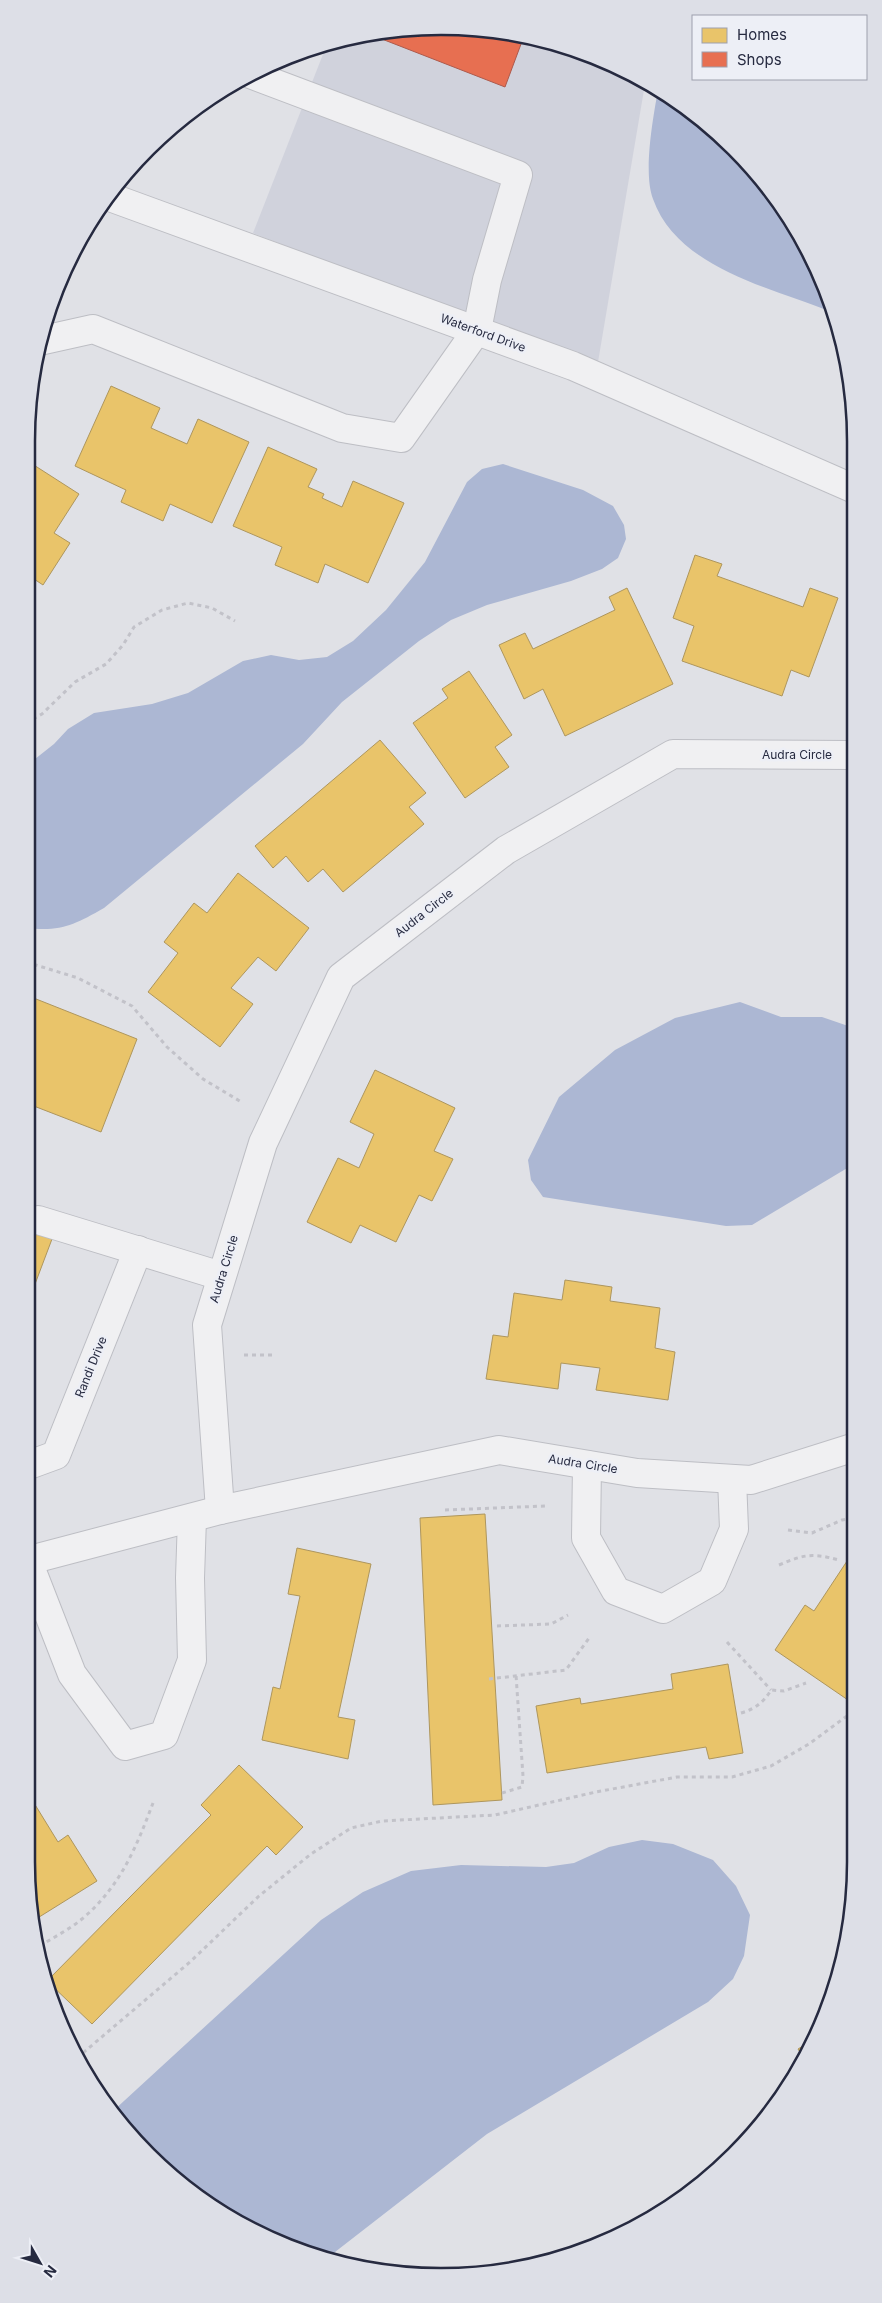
<svg xmlns="http://www.w3.org/2000/svg" width="882" height="2303" viewBox="0 0 882 2303" font-family="Inter,sans-serif">
<style>
.built{fill:#d0d2dc}
.water{fill:#acb7d3}
.homes{fill:#e9c46a;stroke:#ae965d}
.shops{fill:#e76f51;stroke:#ad5a4c}
.lines{fill:none;stroke-linecap:round;stroke-linejoin:round}
.minor-casing{stroke:#bdbec4;stroke-width:30}
.path{stroke:#c2c2c9;stroke-width:3;stroke-dasharray:4 4;stroke-linecap:butt}
.minor{stroke:#f0f0f2;stroke-width:28}
.labels{text-anchor:middle;stroke-width:5;stroke-linejoin:round;paint-order:stroke}
.street-label{font-size:12px;fill:#262a40;stroke:#edeff6}
.rim{fill:none;stroke:#262a40;stroke-width:2.5}
</style>
<rect width="100%" height="100%" fill="#e0e1e6"/>
<path class="built" d="M468 27 549 40 645 84 597 368 253 233 327 44 387 30Z"/>
<g class="water">
<path d="M658 90 671 96 753 168 813 258 829 311C768 287 677 267 653 199 643 173 653 118 658 90Z"/>
<path d="M503 464 583 490 613 506 624 525 626 539 618 558 602 569 571 581 487 605 451 620 419 641 342 702 303 744 104 908C74 925 61 932 26 928V760L35 759 54 744 68 729 94 713 152 704 188 693 243 661 271 655 299 660 327 657 353 641 386 610 425 562 467 482 482 469Z"/>
<path d="M740 1002 781 1017H822L854 1028V1164L752 1225 726 1226 543 1197 531 1180 528 1160 559 1097 615 1050 675 1018Z"/>
<path d="M856 1765V1802C842 1792 848 1777 856 1765Z"/>
<path d="M642 1840 673 1844 713 1860 736 1886 750 1915 744 1956 733 1979 708 2002 487 2134 326 2259 308 2255 234 2221 129 2135 112 2112 321 1920 363 1892 411 1871 461 1865 546 1867 574 1863 609 1847Z"/>
</g>
<g class="homes">
<path d="M111 386 160 408 151 428 187 444 198 419 249 442 212 523 170 504 163 521 121 502 126 490 75 466Z"/>
<path d="M268 447 317 469 308 487 324 494 322 498 342 507 353 481 404 503 368 583 325 564 318 583 275 565 282 547 233 526Z"/>
<path d="M26 460 79 494 54 533 70 543 43 585 31 577 26 584Z"/>
<path d="M695 555 722 564 717 576 803 607 810 588 838 598 809 677 791 670 782 696 682 661 694 626 673 618Z"/>
<path d="M627 588 673 684 565 736 543 689 524 699 499 645 525 633 533 649 615 610 609 597Z"/>
<path d="M469 671 512 735 495 747 509 767 465 798 413 723 448 698 442 689Z"/>
<path d="M380 740 426 793 409 807 424 824 343 892 323 869 308 882 286 856 273 868 255 846Z"/>
<path d="M238 873 309 928 276 971 258 957 231 988 253 1004 220 1047 148 992 178 953 164 942 194 903 207 913Z"/>
<path d="M26 995 137 1039 101 1132 26 1103Z"/>
<path d="M375 1070 455 1108 434 1151 453 1159 432 1201 419 1195 396 1242 360 1225 351 1243 307 1222 338 1158 359 1168 374 1134 350 1122Z"/>
<path d="M26 1229 52 1239 26 1308Z"/>
<path d="M565 1280 612 1287 610 1301 660 1308 655 1348 675 1352 668 1400 596 1390 600 1368 561 1363 558 1389 486 1379 493 1335 508 1337 514 1293 562 1300Z"/>
<path d="M485 1514 502 1800 433 1805 420 1518Z"/>
<path d="M297 1548 371 1564 338 1717 355 1720 348 1759 262 1740 273 1687 280 1689 300 1596 288 1594Z"/>
<path d="M855 1549V1689L848 1700 775 1650 805 1605 814 1611Z"/>
<path d="M728 1664 743 1753 709 1759 706 1747 547 1773 536 1706 580 1698 581 1704 673 1689 671 1674Z"/>
<path d="M239 1765 303 1827 276 1855 267 1846 92 2024 47 1981 211 1815 201 1805Z"/>
<path d="M26 1790 58 1842 68 1835 97 1881 36 1919 26 1862Z"/>
<path d="M816 2038 813 2046 804 2059 798 2049Z"/>
</g>
<path class="shops" d="M468 27 524 36 505 87 369 34 387 30Z"/>
<g class="lines">
<g class="minor-casing">
<g id="minor">
<path d="M107 196 573 366 852 488"/>
<path d="M39 341 93 329 342 428 401 438 477 330 487 280 518 175 250 74"/>
<path d="M38 1220 221 1276"/>
<path d="M587 1465 586 1538 616 1591 663 1609 712 1581 734 1529 732 1479"/>
<path d="M26 1466 56 1455 138 1250"/>
<path d="M220 1510 207 1325 263 1143 341 977 506 850 673 754 850 755 853 757"/>
<path d="M26 1561 220 1510 499 1450 637 1473 751 1480 855 1447"/>
<path d="M28 1561 72 1674 125 1746 164 1735 192 1660 190 1578 192 1518"/>
</g>
</g>
<g class="path">
<path d="M26 723 42 714 75 682 106 664 123 645 134 627 162 610 188 603 212 608 235 621"/>
<path d="M26 962 78 978 132 1006 167 1047 203 1079 243 1103"/>
<path d="M244 1355H276"/>
<path d="M445 1510 545 1506"/>
<path d="M788 1530 812 1533 842 1520 855 1518"/>
<path d="M779 1565C805 1554 812 1553 839 1560"/>
<path d="M497 1626 551 1624 568 1615"/>
<path d="M727 1642 771 1690"/>
<path d="M489 1679 566 1670 589 1638"/>
<path d="M741 1713C755 1709 764 1702 771 1690L784 1691 806 1683"/>
<path d="M502 1793 522 1787 523 1776 516 1675"/>
<path d="M40 1946C54 1937 70 1929 82 1919 120 1887 136 1848 153 1803"/>
<path d="M42 1960 48 1966"/>
<path d="M77 2058 190 1962 259 1896 311 1854 351 1828 382 1821 495 1815 596 1792 677 1777H732L771 1766 809 1744 855 1710"/>
</g>
<use href="#minor" class="minor"/>
</g>
<g class="labels">
<g class="street-label">
<text transform="translate(483 333) rotate(20)" y="4">Waterford Drive</text>
<text x="797" y="759">Audra Circle</text>
<text transform="translate(424 913) rotate(-38)" y="4">Audra Circle</text>
<text transform="translate(224 1269) rotate(-73)" y="4">Audra Circle</text>
<text transform="translate(91 1367) rotate(-68)" y="4">Randi Drive</text>
<text transform="translate(583 1464) rotate(9)" y="4">Audra Circle</text>
</g>
</g>
<path d="M0 0H882V2303H0ZM441 35H441A406 406 0 0 1 847 441V1862A406 406 0 0 1 441 2268H441A406 406 0 0 1 35 1862V441A406 406 0 0 1 441 35Z" fill="#dddfe7" fill-rule="evenodd"/>
<path class="rim" d="M441 35H441A406 406 0 0 1 847 441V1862A406 406 0 0 1 441 2268H441A406 406 0 0 1 35 1862V441A406 406 0 0 1 441 35Z"/>
<rect x="692" y="15" width="175" height="65" fill="#edeff6" stroke="#9da0ad"/>
<rect x="702" y="28" width="25" height="15" fill="#e9c46a" stroke="#9da0ad"/>
<text x="737" y="40" font-size="15" fill="#262a40">Homes</text>
<rect x="702" y="52" width="25" height="15" fill="#e76f51" stroke="#9da0ad"/>
<text x="737" y="65" font-size="15" fill="#262a40">Shops</text>
<g transform="translate(40 2263) rotate(129)" stroke="#edeff6" stroke-width="4" paint-order="stroke">
<path d="M0-4L9 19L0 12L-9 19Z" fill="#262a40"/>
<text y="-8" font-size="14" font-weight="bold" text-anchor="middle" fill="#262a40">N</text>
</g>
</svg>
